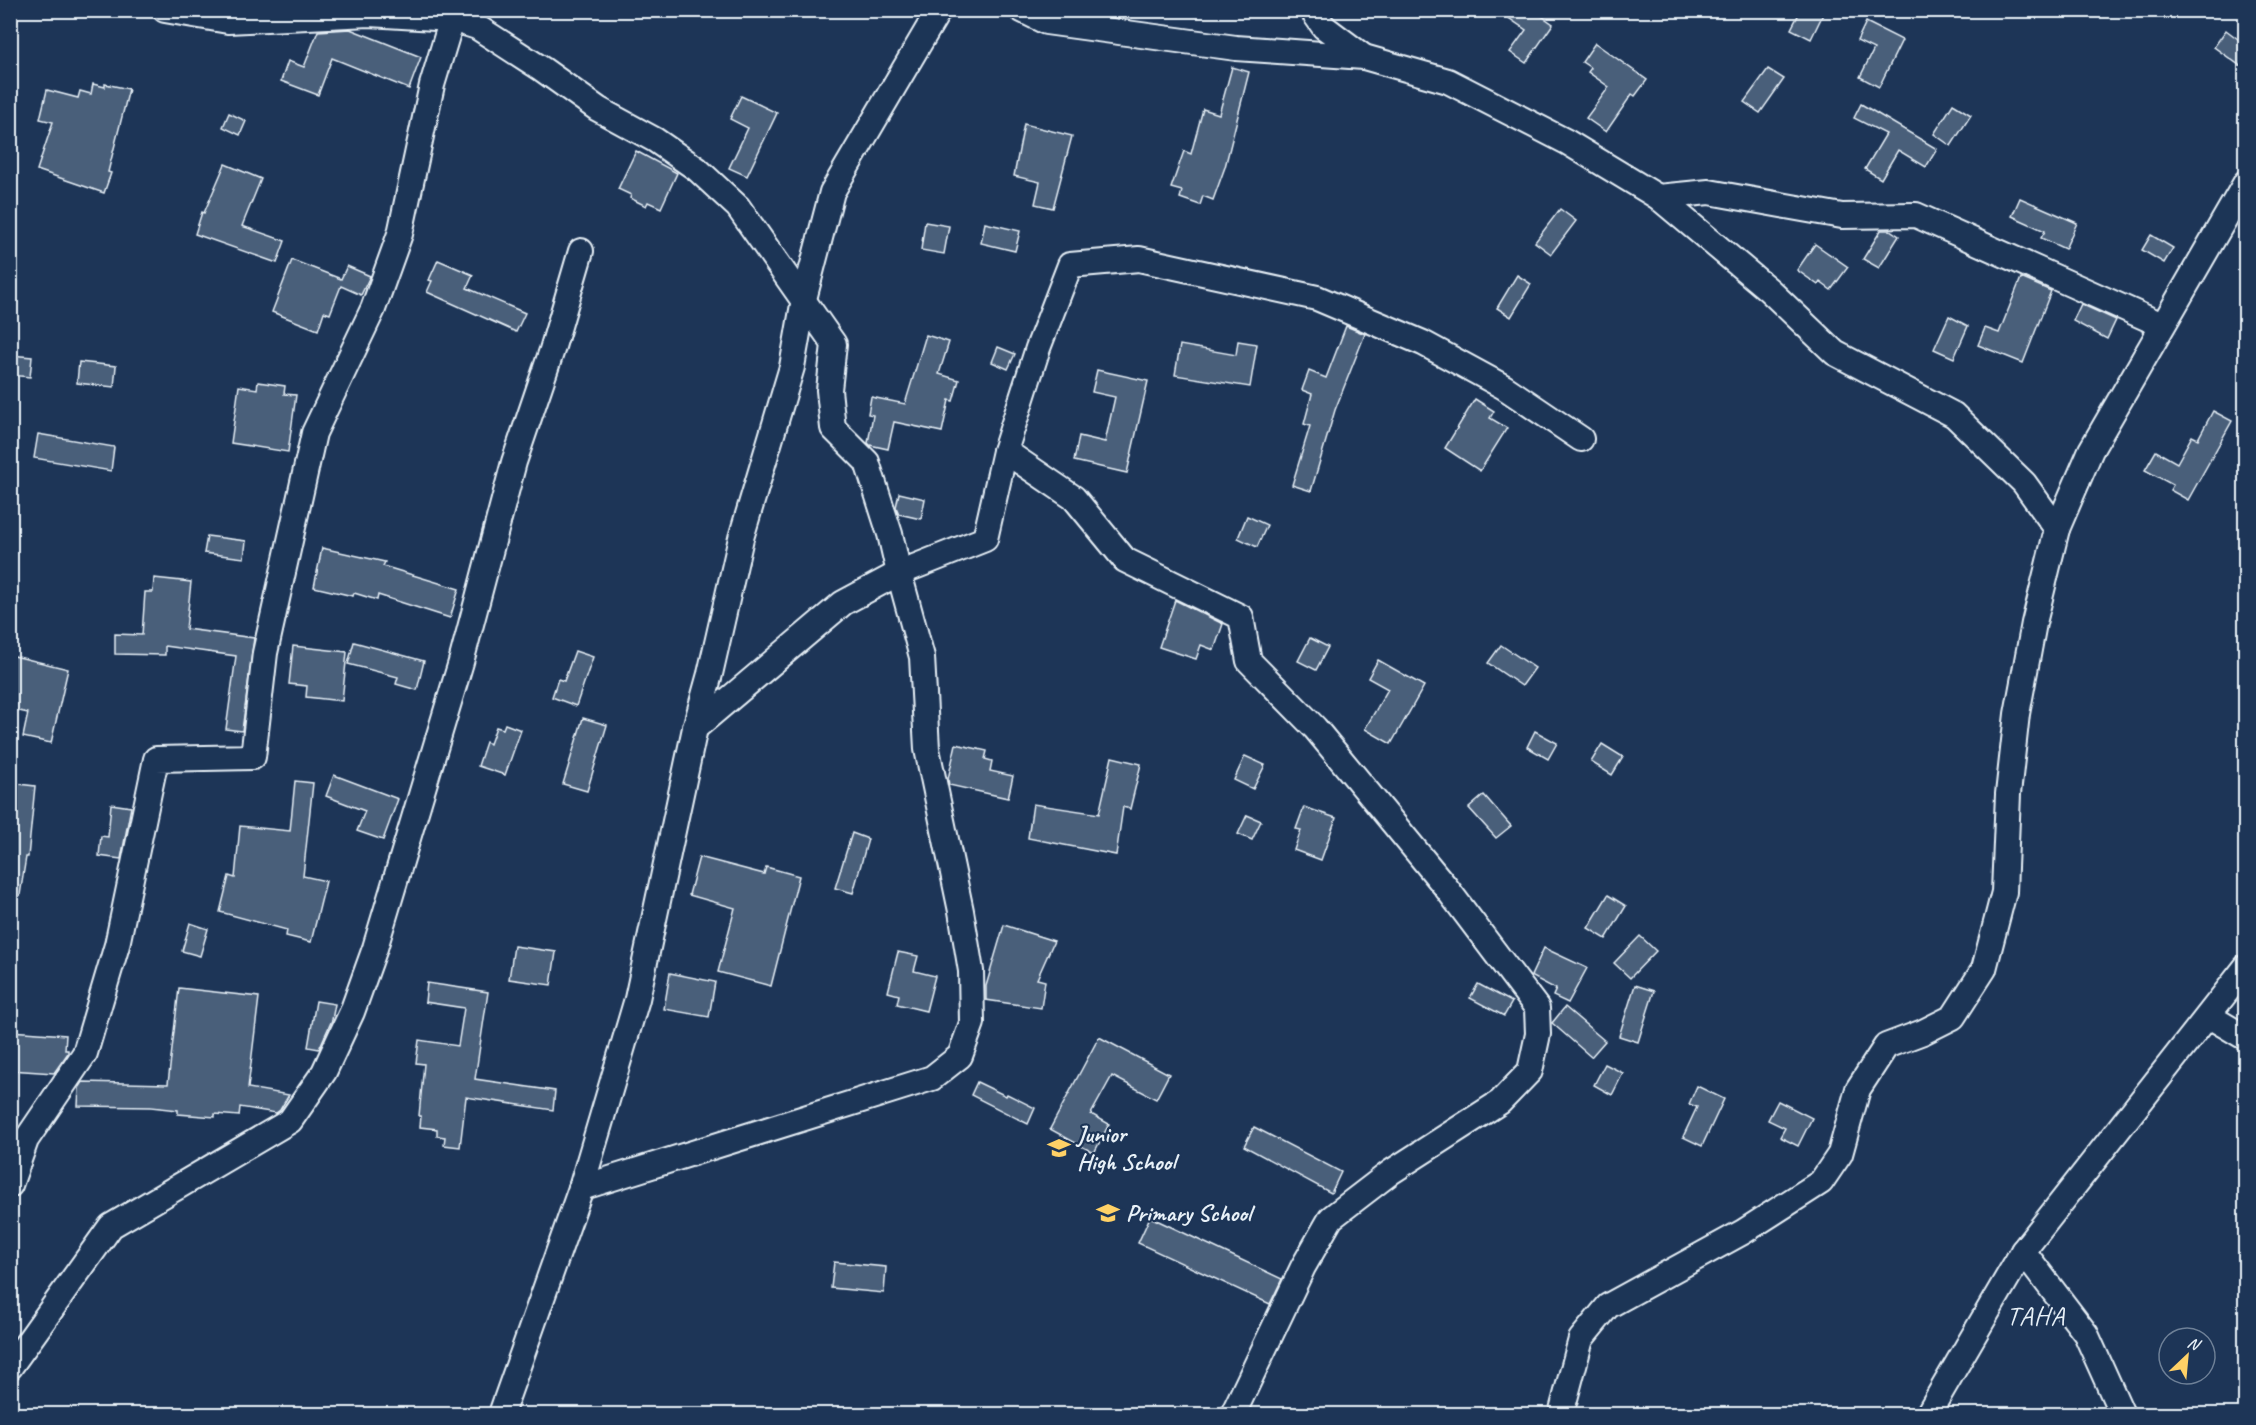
<svg xmlns="http://www.w3.org/2000/svg" width="2256" height="1425" viewBox="0 0 2256 1425" font-family="Caveat,sans-serif">
<style>
.building{fill:#495e7a;stroke:#e8f1f8;stroke-width:1.5}
.lines{fill:none;stroke-linecap:round;stroke-linejoin:round}
.minor-casing{stroke:#e8f1f8;stroke-width:28}
.minor{stroke:#1d3557;stroke-width:24}
.labels{text-anchor:middle;stroke-width:4.5;stroke-linejoin:round;paint-order:stroke}
.poi-label{font-size:24px;font-weight:bold;fill:#e8f1f8;stroke:#1d3557;text-anchor:start}
.quarter-label{font-size:27px;letter-spacing:1.5px;fill:#e8f1f8;stroke:#1d3557}
</style>
<rect width="100%" height="100%" fill="#1d3557"/>
<filter id="ink" filterUnits="userSpaceOnUse"><feTurbulence type="fractalNoise" baseFrequency=".0167" numOctaves="2"/><feDisplacementMap in="SourceGraphic" scale="12" xChannelSelector="R" yChannelSelector="G"/><feConvolveMatrix kernelMatrix="1 2 1 2 8 2 1 2 1" color-interpolation-filters="sRGB"/></filter>
<g filter="url(#ink)">
<g class="building">
<path d="M1497 10H1533L1553 24 1526 63 1510 52 1526 30Z"/>
<path d="M1801 10H1825L1811 39 1791 29Z"/>
<path d="M1866 22 1902 40 1879 87 1860 77 1874 49 1857 41Z"/>
<path d="M350 29 421 57 409 89 332 58 318 95 281 81 288 61 304 67 318 31Z"/>
<path d="M2226 30 2246 45V70L2214 47Z"/>
<path d="M1595 43 1647 80 1635 96 1632 94 1606 132 1586 118 1609 87 1588 72 1591 68 1582 62Z"/>
<path d="M1232 67 1249 72 1225 167 1213 200 1203 196 1200 205 1180 198 1182 191 1171 188 1184 151 1191 154 1203 109 1219 114Z"/>
<path d="M1768 69 1784 79 1760 113 1744 102Z"/>
<path d="M93 84 105 87V84L129 89 108 172 111 173 104 193 37 170 53 122 40 119 47 90 78 98 80 91 91 94Z"/>
<path d="M741 96 777 113 747 176 729 168 748 128 730 119Z"/>
<path d="M1861 104 1937 149 1926 167 1898 150 1881 179 1865 169 1886 134 1854 118Z"/>
<path d="M1953 104 1971 115 1951 146 1934 134Z"/>
<path d="M229 113 246 121 240 135 223 127Z"/>
<path d="M1024 124 1072 136 1053 208 1035 204 1040 182 1014 176Z"/>
<path d="M636 151 677 173 661 208 648 202 646 206 630 198 631 195 618 189Z"/>
<path d="M225 164 261 179 242 226 285 241 277 263 195 234 202 212 204 213Z"/>
<path d="M2020 198 2077 223 2065 249 2041 238 2045 231 2012 216Z"/>
<path d="M1560 209 1576 221 1551 254 1535 242Z"/>
<path d="M925 222 949 226 944 254 921 250Z"/>
<path d="M985 223 1020 231 1015 251 981 243Z"/>
<path d="M1881 230H1890L1899 236 1879 268 1863 259Z"/>
<path d="M2151 235 2173 248 2164 263 2142 250Z"/>
<path d="M1815 244 1848 267 1831 290 1820 282 1818 285 1797 270Z"/>
<path d="M292 260 341 279 347 266 370 276 361 295 341 286 330 314 324 312 318 330 272 312Z"/>
<path d="M438 260 473 275 467 288 525 313 516 332 427 292 432 281 429 280Z"/>
<path d="M1517 275 1531 284 1511 317 1497 308Z"/>
<path d="M2021 278 2051 291 2023 363 1978 345 1985 328 1999 333Z"/>
<path d="M2081 304 2116 320 2107 339 2073 321Z"/>
<path d="M1949 316 1968 326 1954 358 1934 349Z"/>
<path d="M1346 326 1365 334 1335 410 1311 491 1292 485 1310 426 1304 424 1312 394 1302 390 1309 371 1326 378Z"/>
<path d="M926 335 949 342 939 374 959 380 953 401 949 400 942 432 894 422 888 449 870 445 868 443 873 415 868 414 871 397 905 404Z"/>
<path d="M1238 341 1257 344 1250 387 1175 375 1180 345 1236 355Z"/>
<path d="M998 347 1015 354 1008 369 992 362Z"/>
<path d="M10 355 32 357 30 377 10 375Z"/>
<path d="M79 362 116 366 114 387 77 383Z"/>
<path d="M1097 370 1148 381 1127 473 1074 461 1079 436 1105 442 1115 397 1092 392Z"/>
<path d="M258 382 285 386 284 394 296 395 288 452 231 443 239 386 257 389Z"/>
<path d="M1475 399 1494 411 1490 418 1507 428 1480 471 1445 448Z"/>
<path d="M2213 411 2232 421 2188 500 2170 490 2173 485 2145 470 2156 451 2177 463 2192 436 2198 439Z"/>
<path d="M38 434 114 447 111 471 34 458Z"/>
<path d="M899 493 925 499 921 519 899 514 896 507Z"/>
<path d="M1247 516 1267 525 1257 547 1238 538Z"/>
<path d="M207 536 246 541 244 558 204 553Z"/>
<path d="M322 548 385 562 383 566 459 589 450 618 378 595 377 600 354 593 353 596 314 587Z"/>
<path d="M154 578 191 582 186 629 254 638 242 731 226 729 236 656 165 646V655L115 654V634L142 635 145 592H153Z"/>
<path d="M1175 600 1223 624 1214 650 1201 645 1196 659 1159 647Z"/>
<path d="M1310 638 1328 647 1316 670 1298 661Z"/>
<path d="M354 642 424 661 417 690 396 684 398 677 348 664Z"/>
<path d="M1501 645 1535 668 1522 686 1488 663Z"/>
<path d="M293 646 347 652 342 701 306 697 307 686 289 684Z"/>
<path d="M575 651 593 657 576 706 552 697 558 679 564 681Z"/>
<path d="M10 655 68 669 51 743 23 737 28 713 10 709Z"/>
<path d="M1378 660 1424 686 1391 744 1365 729 1388 689 1368 678Z"/>
<path d="M583 718 607 725 587 791 563 784Z"/>
<path d="M505 724 521 730 505 775 478 766 486 742 490 744 496 727 503 729Z"/>
<path d="M1535 731 1557 743 1548 759 1527 747Z"/>
<path d="M956 744 987 751 985 759 992 761 990 771 1013 776 1008 798 949 785 948 779Z"/>
<path d="M1602 744 1623 757 1612 775 1591 762Z"/>
<path d="M1245 756 1265 765 1253 789 1234 780Z"/>
<path d="M1112 757 1141 764 1130 809 1123 807 1116 855 1028 838 1033 804 1099 814Z"/>
<path d="M334 775 398 799 383 840 357 831 365 811 326 796Z"/>
<path d="M295 781 313 783 303 876 326 881 311 942 286 936 287 930 220 912 229 876 235 878 240 826 290 831Z"/>
<path d="M10 783 35 786 28 857H26L20 895H10Z"/>
<path d="M1484 795 1511 826 1496 838 1469 808Z"/>
<path d="M111 804 131 807 121 859 99 856 101 836 108 837Z"/>
<path d="M1304 807 1336 818 1321 860 1294 850 1301 830 1296 829Z"/>
<path d="M1247 815 1261 821 1252 840 1238 834Z"/>
<path d="M852 833 868 839 853 893 835 888Z"/>
<path d="M699 857 764 874 766 867 799 876 771 986 718 972 735 908 689 895Z"/>
<path d="M1608 895 1626 906 1606 939 1588 928Z"/>
<path d="M190 923 208 929 200 956 182 951Z"/>
<path d="M1004 925 1054 941 1037 979 1045 981 1041 1008 986 1000V986Z"/>
<path d="M1640 936 1656 951 1630 978 1614 963Z"/>
<path d="M514 946 556 952 551 985 509 979Z"/>
<path d="M1544 948 1587 968 1568 1003 1553 996 1556 989 1531 976Z"/>
<path d="M898 952 918 956 914 971 935 976 926 1011 897 1004 899 995 888 992Z"/>
<path d="M670 973 715 982 709 1017 664 1009Z"/>
<path d="M427 983 488 992 475 1079 555 1091 553 1110 466 1097 460 1147 444 1145 445 1137 437 1136V1129L420 1127 421 1116H419L424 1064 416 1063 419 1040 458 1046 464 1008 425 1002Z"/>
<path d="M1478 984 1512 1002 1504 1016 1470 998Z"/>
<path d="M1635 985 1654 991 1638 1042 1619 1036Z"/>
<path d="M179 988 259 997 248 1088 289 1095 280 1110 276 1113 240 1107 239 1116 215 1114V1117L178 1114V1110L151 1107 78 1106 79 1088 83 1082 168 1084Z"/>
<path d="M316 1001 335 1004 332 1020 319 1049 308 1047Z"/>
<path d="M1565 1007 1605 1041 1591 1057 1552 1023Z"/>
<path d="M10 1031 66 1035 65 1050H68V1053L54 1073 10 1070Z"/>
<path d="M1099 1037 1169 1074 1156 1099 1112 1076 1091 1114 1109 1124 1094 1153 1050 1129Z"/>
<path d="M1605 1064 1623 1073 1612 1095 1594 1085Z"/>
<path d="M977 1082 1006 1096 1007 1094 1035 1108 1028 1124 971 1095Z"/>
<path d="M1697 1086 1724 1099 1702 1146 1683 1137 1697 1107 1689 1104Z"/>
<path d="M1778 1101 1812 1118 1798 1146 1780 1137 1785 1128 1768 1120Z"/>
<path d="M1254 1127 1341 1172 1331 1193 1244 1146Z"/>
<path d="M1150 1217 1282 1279 1270 1304 1138 1243Z"/>
<path d="M834 1262 886 1267 884 1293 831 1288Z"/>
</g>
<g class="lines">
<g class="minor-casing">
<g id="minor">
<path d="M165 10 228 21 369 14 452 19 477 27 542 69 598 109 655 140 697 169 738 207 834 344 829 390 833 428 867 462 890 534 899 573 922 657 927 749 961 911 971 971 972 1023 960 1056 932 1078 581 1188"/>
<path d="M1022 10 1046 22 1236 48 1364 57"/>
<path d="M1312 10 1324 27 1364 57 1448 81 1567 142 1658 197 1769 290 1835 353 1954 415 2024 483 2057 529"/>
<path d="M1658 197 1709 192 1842 216 1916 215 2162 325"/>
<path d="M1005 451 1074 498 1125 560 1241 617 1249 661 1315 728 1445 886 1537 1008 1538 1034 1530 1071 1500 1102 1391 1172 1331 1218 1303 1267 1233 1414"/>
<path d="M695 728 843 603 899 573 985 539 1005 451 1038 348 1070 265 1139 259 1317 298 1423 343 1504 387 1581 439"/>
<path d="M2209 1016 2246 1038"/>
<path d="M10 1185 26 1140 85 1053 117 945 156 759 253 757 265 653 314 433 373 309 400 234 432 85 452 19"/>
<path d="M2023 1251 2086 1334 2122 1414"/>
<path d="M10 1367 111 1226 290 1121 324 1072 352 1012 375 948 461 662 514 462 552 350 581 251"/>
<path d="M501 1414 581 1188 637 999 695 728 710 674 741 538 792 367 804 299 832 192 939 10"/>
<path d="M1561 1414 1581 1339 1608 1306 1743 1232 1821 1182 1840 1154 1858 1089 1886 1046 1923 1032 1953 1017 1984 969 2004 892 2008 794 2017 714 2034 623 2057 529 2091 450 2246 182"/>
<path d="M1928 1414 2023 1251 2246 967"/>
</g>
</g>
<use href="#minor" class="minor"/>
</g>
</g>
<defs>
<g id="school-bare" transform="scale(1.8)"><path d="M0-5L7-2L0 1L-7-2ZM-4 1L0 2.5L4 1V4Q0 6-4 4Z" fill="#ffd166" stroke="#1d3557" stroke-width="2.5" paint-order="stroke"/></g>
</defs>
<g fill-rule="evenodd">
<use href="#school-bare" x="1059" y="1148"/>
<use href="#school-bare" x="1108" y="1213"/>
</g>
<g class="labels">
<g class="poi-label">
<text x="1077" y="1142">Junior<tspan x="1077" dy="28">High School</tspan></text>
<text x="1126" y="1221">Primary School</text>
</g>
<g class="quarter-label">
<text x="2036" y="1325">TAHA</text>
</g>
</g>
<rect width="2256" height="1425" fill="none" stroke="#1d3557" stroke-width="36"/>
<rect x="18" y="18" width="2220" height="1389" fill="none" stroke="#e8f1f8" stroke-width="2" filter="url(#ink)"/>
<g transform="translate(2187 1356) rotate(26)"><circle r="28" fill="#1d3557" stroke="#6e8097" stroke-width="1.5"/>
<path d="M0-4.5L10 22L0 15L-10 22Z" fill="#ffd166"/>
<text y="-9" font-size="16" font-weight="bold" text-anchor="middle" fill="#e8f1f8">N</text>
</g>
</svg>
